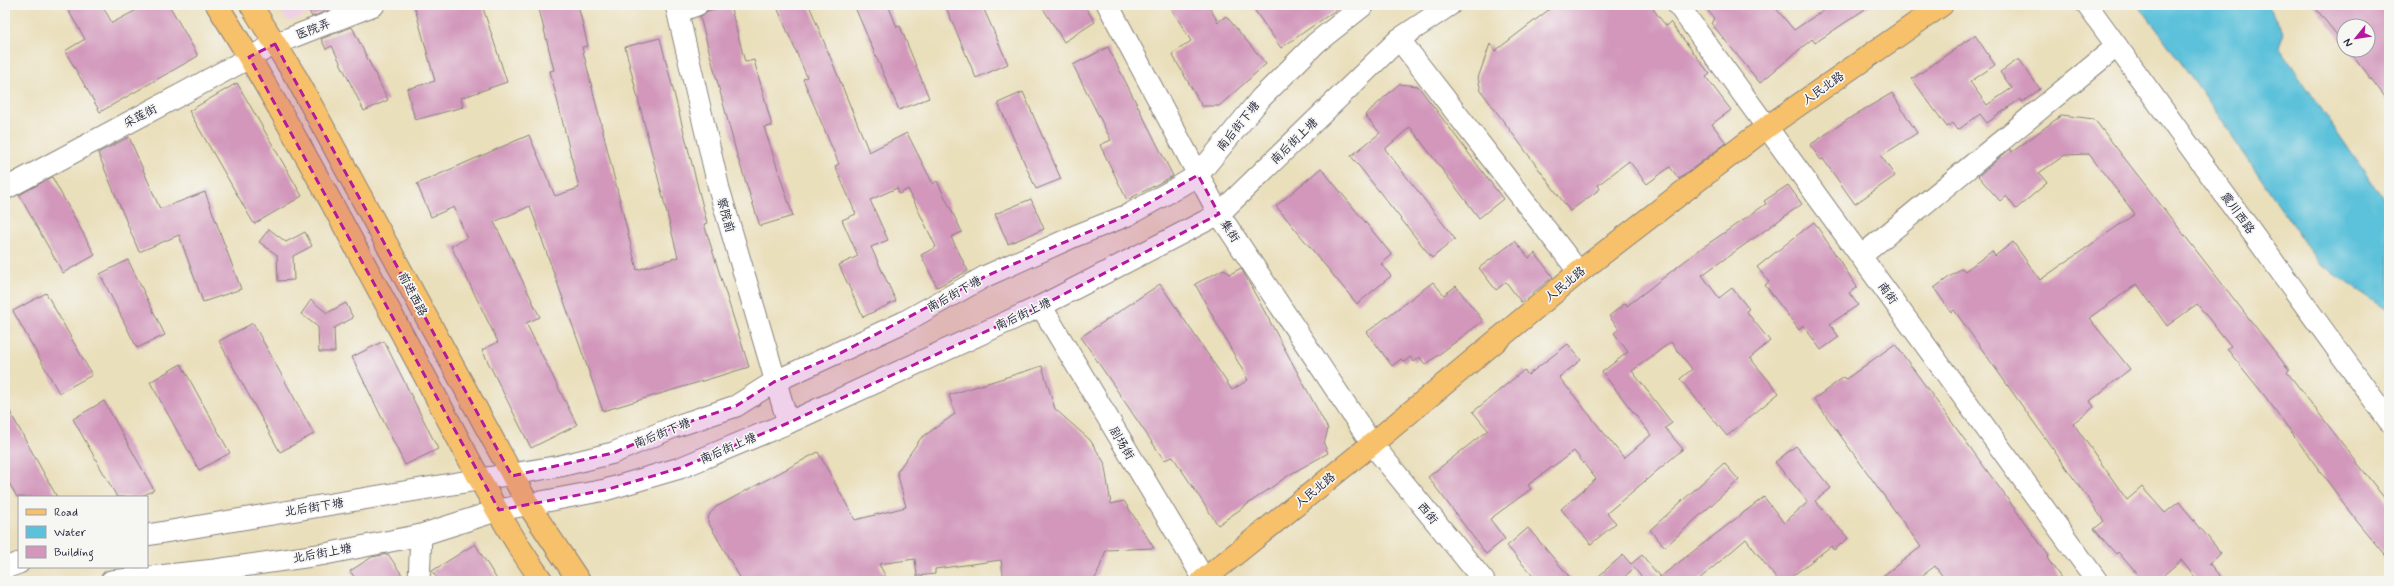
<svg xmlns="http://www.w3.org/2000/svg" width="2394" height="586" viewBox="0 0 2394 586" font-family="Mynerve,'LXGW WenKai TC',sans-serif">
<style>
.built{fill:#efd0e6}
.water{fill:#5cc1da;stroke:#3f728a}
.building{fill:#d297bb}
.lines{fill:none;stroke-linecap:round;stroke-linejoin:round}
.minor-casing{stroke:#86807b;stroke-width:23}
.major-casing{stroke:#86807b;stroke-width:24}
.minor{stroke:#fff;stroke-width:21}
.major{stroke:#f7c06b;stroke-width:22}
.marked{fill:#b5179e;fill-opacity:0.2;stroke:#b5179e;stroke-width:3;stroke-dasharray:8 5;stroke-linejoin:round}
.labels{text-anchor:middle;stroke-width:3.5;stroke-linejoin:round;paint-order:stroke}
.street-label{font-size:12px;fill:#22223b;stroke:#f6f6f2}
</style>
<rect width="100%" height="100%" fill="#f6f6f2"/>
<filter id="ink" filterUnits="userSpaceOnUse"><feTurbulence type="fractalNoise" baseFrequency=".025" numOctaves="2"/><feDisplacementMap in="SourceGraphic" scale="8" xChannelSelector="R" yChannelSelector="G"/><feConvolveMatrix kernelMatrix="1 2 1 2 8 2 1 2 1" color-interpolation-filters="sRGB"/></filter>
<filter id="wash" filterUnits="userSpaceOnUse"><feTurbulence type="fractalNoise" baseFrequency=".012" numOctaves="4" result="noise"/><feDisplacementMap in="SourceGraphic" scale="16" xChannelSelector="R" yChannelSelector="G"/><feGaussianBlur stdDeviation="0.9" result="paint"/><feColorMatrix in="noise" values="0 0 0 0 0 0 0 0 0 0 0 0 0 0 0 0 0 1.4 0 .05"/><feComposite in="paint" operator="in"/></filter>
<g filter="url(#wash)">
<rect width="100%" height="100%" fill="#eadfbb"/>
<path class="built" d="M278 5H335L288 22Z"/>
<path class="water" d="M2139 5H2267L2284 33 2279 47 2389 208V220L2387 222 2389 224V311L2319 264 2203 93Z"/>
<g id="blocks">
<g class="building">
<path d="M65 5H102L112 23 146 5H169L198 56 100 112 65 51 85 39Z"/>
<path d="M306 5H341L312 17Z"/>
<path d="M414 5H482L507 82 461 98 463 107 415 120 407 89 435 81Z"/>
<path d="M538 5H578L588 46 582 47 637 270 678 257 625 47 660 38 707 223 704 224 749 367 603 411 530 206 494 222 540 317 526 323 577 425 531 448 482 350 498 342 451 246 467 238 454 207 431 217 417 184 529 135 555 196 579 188 550 71 554 70Z"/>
<path d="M730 5 745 62 754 60 772 126 764 127 793 216 760 226 737 155 700 17 707 11Z"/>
<path d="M776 5H809L869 152 907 133 933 184 937 181 962 232 951 237 968 271 937 287 921 255 936 247 908 189 899 194 897 188 870 200 888 240 871 247 896 301 863 317 839 265 858 256 842 220 856 214 835 166 839 164 803 79 807 77Z"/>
<path d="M854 5H888L897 27 900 26 929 98 899 110Z"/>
<path d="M945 5H982L1008 64 976 78Z"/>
<path d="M1041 5H1084L1095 22 1064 42Z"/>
<path d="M1169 5H1208L1218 22 1226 16 1266 64 1219 106H1202L1172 54 1191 41Z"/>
<path d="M1251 5H1343L1281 48Z"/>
<path d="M1555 5H1650L1666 26 1670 22 1710 74 1706 77 1731 110 1712 124 1726 143 1679 179 1670 167 1647 184 1629 161 1598 185 1600 189 1570 211 1481 91 1478 78 1490 44 1495 51Z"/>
<path d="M1703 5H1773L1794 30 1831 5H1871L1815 43 1812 39 1760 83 1711 23 1715 19Z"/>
<path d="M2313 5H2389V102L2349 50H2368V26H2344V44Z"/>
<path d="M352 27 388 100 364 111 332 46 326 49 321 39Z"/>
<path d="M1975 35 1995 65 1970 82 1987 105 2012 88 2000 72 2019 59 2040 89 2022 102 2020 99 1987 123 1980 114 1958 130 1953 123 1947 127 1912 79Z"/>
<path d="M1108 47 1173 176 1127 200 1100 145 1111 140 1073 65Z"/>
<path d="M237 83 302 196 254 224 189 111Z"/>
<path d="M1399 84 1418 86 1503 199 1479 218 1410 127 1385 149 1455 239 1432 258 1351 156 1380 133 1365 115Z"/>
<path d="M1023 92 1061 179 1036 189 998 103Z"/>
<path d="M1892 93 1917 133 1881 156 1895 176 1855 204 1823 159 1821 160 1810 145 1853 116Z"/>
<path d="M2062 115 2094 119 2289 370 2287 372 2389 504V560L2359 524 2264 395 2227 349 2231 346 2197 304 2167 326 2137 284 2089 318 2130 369 2090 401 2094 407 2073 423 2127 500 2142 487 2165 513 2179 502 2221 553 2209 563 2224 581H2198L2181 560 2157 581H2143L2118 552 2116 554 2094 529 2104 521 1954 310 1951 312 1934 288 1962 268 1965 271 1992 251 1995 256 2013 242 2040 280 2135 214 2089 154 2065 155 2039 173 2047 183 2016 209 2006 196 2000 201 1978 176 2010 149 2012 152Z"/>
<path d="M129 137 160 209 205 192 241 289 203 302 179 235 139 252 98 153Z"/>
<path d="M1321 168 1392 255 1381 264 1391 276 1357 304 1276 206Z"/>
<path d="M52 177 95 255 63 273 19 195Z"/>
<path d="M1788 185 1802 204 1702 275 1719 298 1732 288 1749 309 1746 311 1770 341 1750 358 1779 393 1727 436 1680 379 1692 369 1671 342 1632 371 1672 423 1665 428 1683 449 1607 513 1616 523 1591 544 1561 509 1596 479 1574 451 1528 485 1531 489 1490 519 1505 539 1486 554 1428 477 1488 430 1473 412 1524 370 1528 375 1568 344 1581 360 1559 377 1624 458 1651 435 1602 372 1628 352 1614 333 1619 329 1609 316 1626 303 1627 306 1699 250 1766 204 1764 201Z"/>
<path d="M1031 199 1044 229 1008 244 995 214Z"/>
<path d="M1814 222 1857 287 1849 293 1858 305 1830 324 1839 337 1821 350 1803 325 1799 330 1765 285 1769 282 1757 267Z"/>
<path d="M269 229 286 242 305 232 312 246 293 256 294 280 278 281 277 255 259 242Z"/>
<path d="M1515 241 1529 258 1535 253 1553 277 1521 302 1506 282 1496 290 1479 268Z"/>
<path d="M128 260 165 335 137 348 100 274Z"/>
<path d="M1241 268 1328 429 1324 444 1328 453 1289 475 1218 525 1173 457 1164 460 1081 337 1160 284 1232 390 1248 380 1195 284 1224 269 1230 274Z"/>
<path d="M1433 282 1444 295 1456 286 1483 321 1425 365 1420 357 1414 362 1410 357 1404 362 1401 359 1392 366 1367 332Z"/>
<path d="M46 293 92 375 59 393 13 311Z"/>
<path d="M311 300 327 313 346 303 353 318 334 328 335 352H319L318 327 301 314Z"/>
<path d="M253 323 314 434 280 452 219 341Z"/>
<path d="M384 341 438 449 405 465 352 357Z"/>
<path d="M1895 344 2049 556 2047 558 2063 581H1946L1935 566 1915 581H1876L1921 547 1814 399 1844 377 1846 379Z"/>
<path d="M181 364 230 453 199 470 150 382Z"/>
<path d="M1042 366 1055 409 1090 440 1104 462 1111 504 1124 501 1154 548 1106 550 1097 575 1093 581H1004L1001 560 935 569V574L917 576 915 559 879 564 888 581H742L708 522 709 515 716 507 818 452 855 520 906 507 897 472 921 438 955 414 949 395Z"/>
<path d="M104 401 154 490 140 497H117L73 419Z"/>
<path d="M5 403 57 497H17L5 476Z"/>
<path d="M1796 446 1831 488 1815 501 1848 538 1834 550 1831 546 1786 581H1778L1746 539 1697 581H1645L1634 568 1620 581H1593L1623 555 1631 564 1642 555 1660 577 1764 497 1784 523 1808 502 1775 462Z"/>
<path d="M1724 463 1739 480 1665 547 1650 530Z"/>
<path d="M1528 528 1573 581H1537L1507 546Z"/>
<path d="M475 544 498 581H439L432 571Z"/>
<path d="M388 554 406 581H357L350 571 372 557Z"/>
</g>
</g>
</g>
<g filter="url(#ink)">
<use href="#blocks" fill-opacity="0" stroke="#86807b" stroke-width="1"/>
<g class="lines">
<g class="minor-casing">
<g id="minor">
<path d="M676 5 719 189 788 423"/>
<path d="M1108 5 1219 214 1372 444 1484 581"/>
<path d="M1678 5 2097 581"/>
<path d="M2087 5 2389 421"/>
<path d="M678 12 697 5"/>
<path d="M1399 39 1579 272"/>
<path d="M5 189 275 44 374 5"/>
<path d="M1861 256 2117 46"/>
<path d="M1041 306 1204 579"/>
<path d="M147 535 560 466 613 453 674 427 736 406 774 382 904 322 986 276 1075 236 1128 215 1173 190 1198 175 1261 98 1316 43 1364 5"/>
<path d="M5 568 19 563"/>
<path d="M111 581 215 570 325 554 421 535 499 510 605 490 680 468 788 423 1041 306 1219 214 1399 39 1450 5"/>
<path d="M419 581 421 535"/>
</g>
</g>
<g class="major-casing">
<g id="major">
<path d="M217 5C294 127 359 255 428 382 464 449 498 519 542 581"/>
<path d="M251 5 297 79 529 506 579 581"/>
<path d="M1202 581 1372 444 1579 272 1767 127 1942 5"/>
</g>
</g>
<use href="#minor" class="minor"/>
<use href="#major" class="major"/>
</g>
</g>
<path class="marked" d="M275 44 512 476 613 453 674 427 736 406 774 382 837 355 986 276 1128 215 1198 175 1219 214 1041 306 788 423 680 468 605 490 499 510 249 57Z"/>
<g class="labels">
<g class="street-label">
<text transform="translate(313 29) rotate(-21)" y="4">医院弄</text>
<text transform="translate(1823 88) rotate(-35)" y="4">人民北路</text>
<text transform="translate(140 116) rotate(-28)" y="4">采莲街</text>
<text transform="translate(1238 126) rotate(-51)" y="4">南后街下塘</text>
<text transform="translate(1294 141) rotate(-44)" y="4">南后街上塘</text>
<text transform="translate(2238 213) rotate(54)" y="4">震川西路</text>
<text transform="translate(726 215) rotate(74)" y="4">察院前</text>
<text transform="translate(1230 231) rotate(56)" y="4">集街</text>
<text transform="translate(1565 284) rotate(-39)" y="4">人民北路</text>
<text transform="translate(1888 293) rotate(54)" y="4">南街</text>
<text transform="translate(413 294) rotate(62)" y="4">前进西路</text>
<text transform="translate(954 294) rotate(-29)" y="4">南后街下塘</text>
<text transform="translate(1023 314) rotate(-25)" y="4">南后街上塘</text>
<text transform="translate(662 433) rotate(-22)" y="4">南后街下塘</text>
<text transform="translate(1122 443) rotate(59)" y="4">剧场街</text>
<text transform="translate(728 448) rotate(-23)" y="4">南后街上塘</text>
<text transform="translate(1315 490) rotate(-39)" y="4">人民北路</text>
<text transform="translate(314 507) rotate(-9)" y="4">北后街下塘</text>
<text transform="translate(1428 513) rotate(51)" y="4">西街</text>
<text transform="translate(322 553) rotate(-10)" y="4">北后街上塘</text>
</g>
</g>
<rect width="2394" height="586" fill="none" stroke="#f6f6f2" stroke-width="20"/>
<rect x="18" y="496" width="130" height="72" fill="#f6f6f2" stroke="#a1a1a9"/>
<rect x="26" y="509" width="20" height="6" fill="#f7c06b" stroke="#a1a1a9"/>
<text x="54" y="516" font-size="12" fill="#22223b">Road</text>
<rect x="26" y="526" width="20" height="12" fill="#5cc1da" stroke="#a1a1a9"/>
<text x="54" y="536" font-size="12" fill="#22223b">Water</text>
<rect x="26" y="546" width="20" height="12" fill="#d297bb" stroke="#a1a1a9"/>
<text x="54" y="556" font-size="12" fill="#22223b">Building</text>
<g transform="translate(2356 38) rotate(240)"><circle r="19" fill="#f6f6f2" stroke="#a1a1a9"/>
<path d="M0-3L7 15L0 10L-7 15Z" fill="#b5179e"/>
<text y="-6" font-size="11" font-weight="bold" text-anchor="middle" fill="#22223b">N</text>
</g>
</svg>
